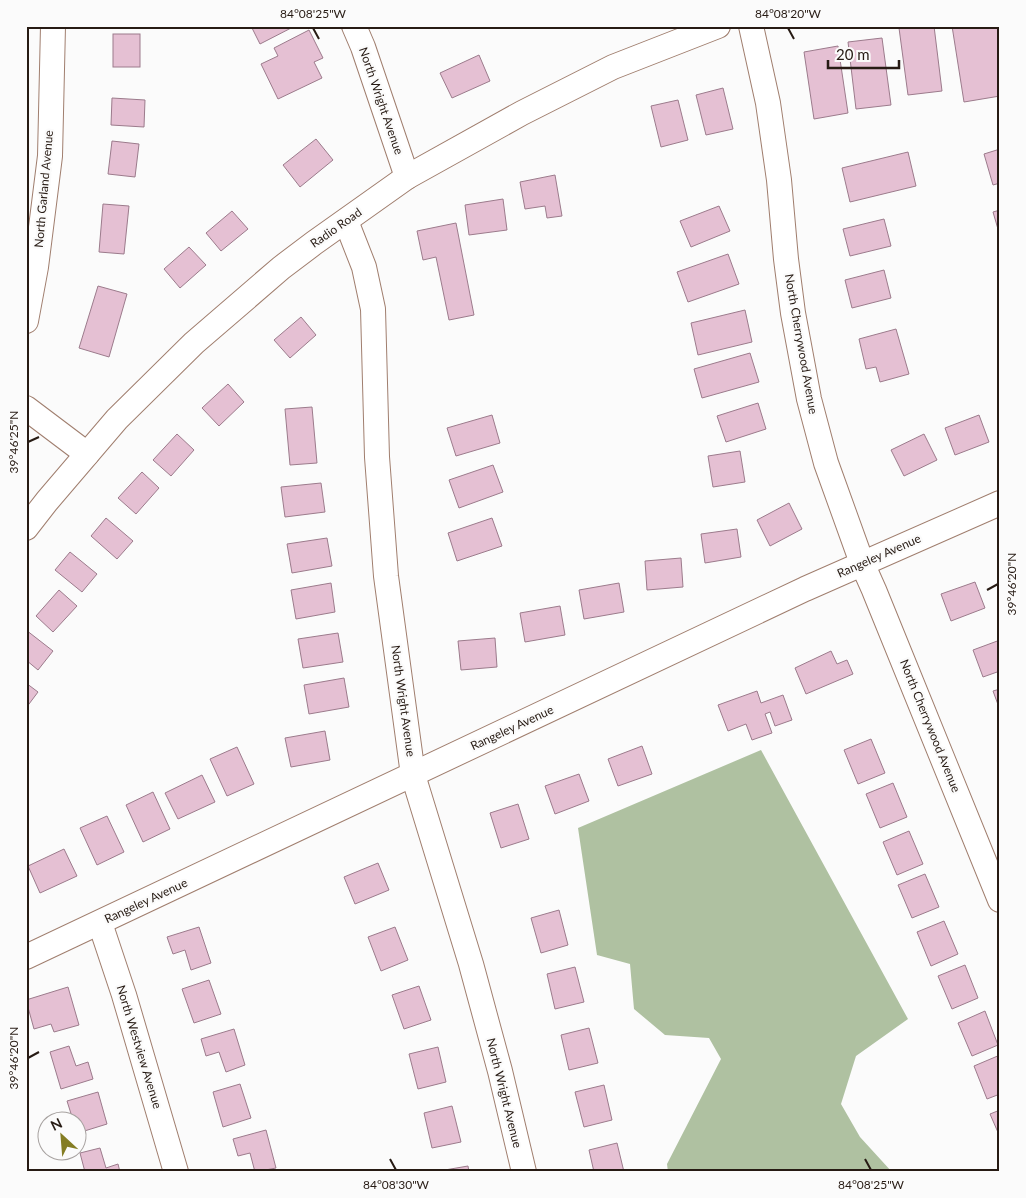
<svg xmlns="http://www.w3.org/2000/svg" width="1026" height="1198" viewBox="0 0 1026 1198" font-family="Lato,sans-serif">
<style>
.forest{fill:#afc1a1}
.building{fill:#e5c0d3;stroke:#9c7b8c}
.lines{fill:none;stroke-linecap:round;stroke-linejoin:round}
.minor-casing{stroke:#a07e6e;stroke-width:26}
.minor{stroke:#fff;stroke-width:24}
.ticks{fill:none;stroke:#271b14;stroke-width:2}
.labels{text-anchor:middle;stroke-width:4.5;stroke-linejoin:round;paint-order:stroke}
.street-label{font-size:12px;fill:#271b14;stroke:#fbfbfb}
.neatline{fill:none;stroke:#271b14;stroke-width:2}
.ticks-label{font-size:12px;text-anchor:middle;fill:#271b14}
</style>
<rect width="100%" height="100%" fill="#fbfbfb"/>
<path class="forest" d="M761 750 908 1019 856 1056 841 1104 860 1137 892 1172H668L667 1164 721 1059 709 1038 665 1035 634 1009 630 964 597 955 578 828Z"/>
<g class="building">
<path d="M251 26H295L260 44Z"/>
<path d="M915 26H934L942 91 908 95 899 28Z"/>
<path d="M952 26H1000V96L964 102Z"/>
<path d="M309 30 323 58 314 62 322 78 278 99 261 64 278 56 274 48Z"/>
<rect x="113" y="34" width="27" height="33"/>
<path d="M882 38 891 105 856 109 848 42Z"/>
<path d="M838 46 848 113 814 119 804 52Z"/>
<path d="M479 55 490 81 452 98 440 73Z"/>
<path d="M723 88 733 129 706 135 696 95Z"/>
<path d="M112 98 145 100 144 127 111 125Z"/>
<path d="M678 100 688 140 661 147 651 106Z"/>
<path d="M316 139 333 160 300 187 283 165Z"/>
<path d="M112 141 139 144 135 177 108 174Z"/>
<path d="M1000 149V183L993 185 984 154Z"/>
<path d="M908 152 916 186 850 202 842 168Z"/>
<path d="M555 175 562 216 547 218 545 206 525 209 520 182Z"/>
<path d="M503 199 507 230 469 235 465 205Z"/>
<path d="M103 204 129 206 124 254 99 252Z"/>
<path d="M719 206 730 231 691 247 680 221Z"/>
<path d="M1000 210V236L993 212Z"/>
<path d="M232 211 248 229 221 251 206 233Z"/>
<path d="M884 219 891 246 850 256 843 229Z"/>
<path d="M456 223 474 315 449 320 436 257 423 260 417 231Z"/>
<path d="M189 247 206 265 180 288 164 269Z"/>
<path d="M728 254 739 284 688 302 677 272Z"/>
<path d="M884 270 891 298 852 308 845 280Z"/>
<path d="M98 286 127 294 109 357 79 348Z"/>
<path d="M745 310 752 342 698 355 691 323Z"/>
<path d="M301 317 316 335 290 358 274 340Z"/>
<path d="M896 329 909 374 880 382 876 367 866 369 859 339Z"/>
<path d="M750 353 759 382 702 398 694 369Z"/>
<path d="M228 384 244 402 219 426 202 408Z"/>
<path d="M758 403 766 429 726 442 717 416Z"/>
<path d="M312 407 317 463 290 465 285 409Z"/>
<path d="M492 415 500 443 456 456 447 428Z"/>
<path d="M979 415 989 442 955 455 945 428Z"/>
<path d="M177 434 194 450 171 476 153 460Z"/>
<path d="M924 434 937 460 904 476 891 450Z"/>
<path d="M740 451 745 482 713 487 708 456Z"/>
<path d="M493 465 503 492 459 508 449 480Z"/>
<path d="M142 472 159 488 136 514 118 498Z"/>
<path d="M321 483 325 512 285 517 281 487Z"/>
<path d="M789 503 802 529 770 546 757 520Z"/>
<path d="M106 518 133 541 117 559 91 536Z"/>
<path d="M492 518 502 546 457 561 448 533Z"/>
<path d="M737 529 741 557 705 563 701 534Z"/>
<path d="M327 538 332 566 292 573 287 544Z"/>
<path d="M70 552 97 574 82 592 55 570Z"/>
<path d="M681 558 683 587 647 590 645 561Z"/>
<path d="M975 582 985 608 951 621 941 594Z"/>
<path d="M331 583 335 612 296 619 291 590Z"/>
<path d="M619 583 624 612 584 619 579 590Z"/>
<path d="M59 590 77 606 53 632 36 616Z"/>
<path d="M560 606 565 635 525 642 520 613Z"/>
<path d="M26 630 53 651 38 670 26 660Z"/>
<path d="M338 633 343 662 303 668 298 639Z"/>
<path d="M495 638 497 667 461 670 458 641Z"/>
<path d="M1000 640V671L983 677 973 650Z"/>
<path d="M831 651 837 664 847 660 853 674 806 694 795 668Z"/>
<path d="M344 678 349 707 309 714 304 685Z"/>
<path d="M26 683 38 692 26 708Z"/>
<path d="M1000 689V710L993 691Z"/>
<path d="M757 691 761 703 783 695 792 720 775 726 770 712 765 714 772 733 752 740 746 724 728 731 718 705Z"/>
<path d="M325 731 330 760 291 767 285 738Z"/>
<path d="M871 739 885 773 858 784 844 750Z"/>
<path d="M642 746 652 774 618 786 608 759Z"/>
<path d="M237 747 254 784 227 796 210 759Z"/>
<path d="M579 774 589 801 555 814 545 786Z"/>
<path d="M202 775 215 802 178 819 165 793Z"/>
<path d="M893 783 907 817 880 828 866 794Z"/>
<path d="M153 792 170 829 143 842 126 805Z"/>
<path d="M518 804 529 839 501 848 490 813Z"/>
<path d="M107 816 124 852 97 865 80 828Z"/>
<path d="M909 831 923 864 897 875 883 842Z"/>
<path d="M64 849 77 876 40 893 28 866Z"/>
<path d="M378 863 389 890 355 904 344 877Z"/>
<path d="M925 874 939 907 912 918 898 885Z"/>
<path d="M559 910 568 945 541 953 531 918Z"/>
<path d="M944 921 958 954 931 966 917 932Z"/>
<path d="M199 927 211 963 191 970 185 950 173 954 167 937Z"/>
<path d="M395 927 408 960 381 971 368 937Z"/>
<path d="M965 965 978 998 952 1009 938 976Z"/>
<path d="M575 967 584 1002 555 1009 547 974Z"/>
<path d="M209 980 221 1014 194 1023 182 989Z"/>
<path d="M419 986 431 1020 404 1029 392 995Z"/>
<path d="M68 987 79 1025 54 1032 51 1024 34 1029 26 1000Z"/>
<path d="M985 1011 998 1045 972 1056 958 1023Z"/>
<path d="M589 1028 598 1063 569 1070 561 1035Z"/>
<path d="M234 1029 245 1065 226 1072 219 1052 206 1056 201 1039Z"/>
<path d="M69 1046 76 1066 88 1062 93 1079 61 1089 50 1052Z"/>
<path d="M438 1047 446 1082 418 1089 409 1054Z"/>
<path d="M1000 1055V1094L987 1099 974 1066Z"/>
<path d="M240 1084 251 1118 223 1127 213 1092Z"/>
<path d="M604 1085 612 1120 584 1127 575 1092Z"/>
<path d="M98 1092 107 1124 78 1133V1120H73L67 1101Z"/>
<path d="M452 1106 461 1142 432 1148 424 1113Z"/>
<path d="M1000 1110V1137L990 1114Z"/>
<path d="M266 1130 276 1168 255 1172 250 1153 238 1156 233 1139Z"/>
<path d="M617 1143 624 1172H594L589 1150Z"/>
<path d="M100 1148 106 1168 118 1164 120 1172H85L80 1153Z"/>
<path d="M468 1166 469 1172H439V1171Z"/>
</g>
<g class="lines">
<g class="minor-casing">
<g id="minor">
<path d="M354 26 363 47 407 177"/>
<path d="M751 26 768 103 779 180 786 259 793 313 809 399 826 463 862 563 874 590 1000 900"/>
<path d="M346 221 364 267 373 309 377 457 386 576 413 775 471 964 500 1071 524 1172"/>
<path d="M26 321 36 267 50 156 53 26"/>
<path d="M26 408 87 454"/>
<path d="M26 528 47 501 117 419 194 343 281 268 314 243 407 177 522 113 613 67 718 26"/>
<path d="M100 923 124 995 176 1172"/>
<path d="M26 957 805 589 1000 503"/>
</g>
</g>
<use href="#minor" class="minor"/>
</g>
<path class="ticks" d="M313 28 319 39M788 28 794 39M28 442 39 437M987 590 998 584M28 1058 39 1052M390 1159 396 1170M865 1159 871 1170"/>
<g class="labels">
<g class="street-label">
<text transform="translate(381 101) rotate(71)" y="4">North Wright Avenue</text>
<text transform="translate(44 189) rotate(-85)" y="4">North Garland Avenue</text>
<text transform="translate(336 228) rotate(-35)" y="4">Radio Road</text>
<text transform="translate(801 344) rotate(80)" y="4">North Cherrywood Avenue</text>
<text transform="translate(879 556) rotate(-24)" y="4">Rangeley Avenue</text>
<text transform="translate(403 701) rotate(82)" y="4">North Wright Avenue</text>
<text transform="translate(930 726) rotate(68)" y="4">North Cherrywood Avenue</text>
<text transform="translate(512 728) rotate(-25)" y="4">Rangeley Avenue</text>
<text transform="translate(146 901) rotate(-25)" y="4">Rangeley Avenue</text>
<text transform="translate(139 1047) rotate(73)" y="4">North Westview Avenue</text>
<text transform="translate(504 1093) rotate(76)" y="4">North Wright Avenue</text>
</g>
</g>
<rect width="1026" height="1198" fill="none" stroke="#fbfbfb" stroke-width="55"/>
<g transform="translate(62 1136) rotate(334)"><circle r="24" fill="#fbfbfb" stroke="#a6a19f"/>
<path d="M0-4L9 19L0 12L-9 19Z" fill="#847d23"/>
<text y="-8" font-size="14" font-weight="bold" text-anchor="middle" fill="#271b14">N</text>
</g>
<path d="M828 60v8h71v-8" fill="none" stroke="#271b14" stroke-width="2.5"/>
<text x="836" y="60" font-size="15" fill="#271b14" stroke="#fbfbfb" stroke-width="4" paint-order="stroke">20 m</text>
<rect x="28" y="28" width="970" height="1142" class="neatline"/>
<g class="ticks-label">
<text x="313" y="18">84°08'25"W</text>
<text x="788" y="18">84°08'20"W</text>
<text transform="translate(14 442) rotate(-90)" y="4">39°46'25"N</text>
<text transform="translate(1012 584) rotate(-90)" y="4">39°46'20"N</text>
<text transform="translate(14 1058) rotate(-90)" y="4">39°46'20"N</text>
<text x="396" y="1189">84°08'30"W</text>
<text x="871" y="1189">84°08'25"W</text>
</g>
</svg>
